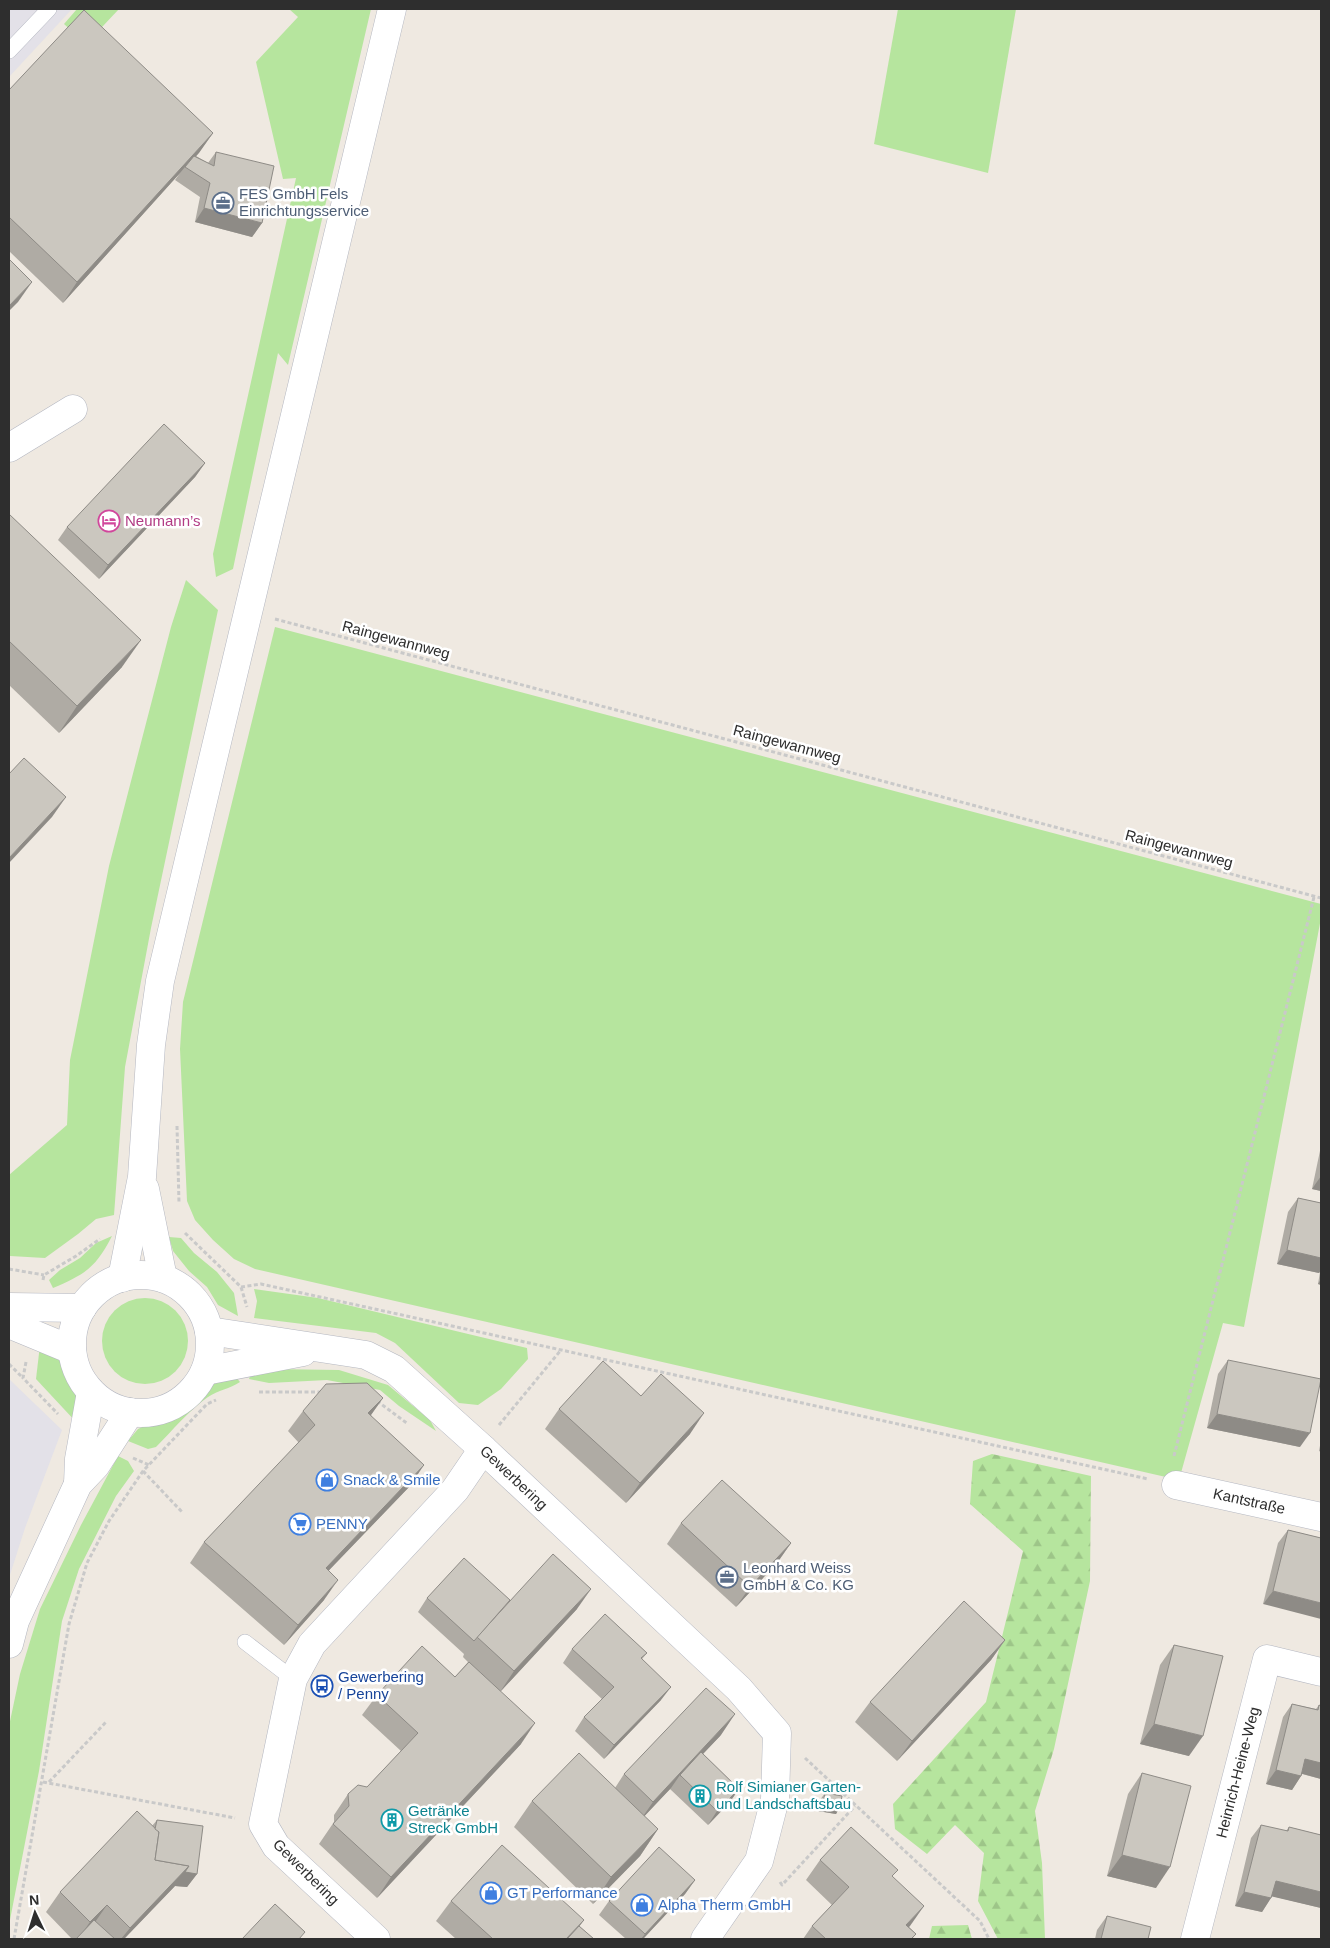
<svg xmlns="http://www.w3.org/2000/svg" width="1330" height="1948" viewBox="0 0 1330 1948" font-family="Arial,sans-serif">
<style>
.industrial{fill:#e3e1e8}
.grass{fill:#b6e59e}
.forest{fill:url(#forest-firs)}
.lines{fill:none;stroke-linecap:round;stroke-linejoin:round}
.service-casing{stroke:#b4b7c1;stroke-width:16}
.minor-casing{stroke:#b4b7c1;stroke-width:29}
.tertiary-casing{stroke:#b4b7c1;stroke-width:29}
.path{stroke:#c9c9c9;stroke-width:3;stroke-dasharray:4 2.5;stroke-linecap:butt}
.service{stroke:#fff;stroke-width:15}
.minor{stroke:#fff;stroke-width:28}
.tertiary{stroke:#fff;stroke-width:28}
.wall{fill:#afaba4}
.shaded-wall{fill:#8e8b86}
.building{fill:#cbc7bf;stroke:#8e8b86}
.labels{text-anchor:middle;stroke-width:5;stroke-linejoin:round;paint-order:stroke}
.service-label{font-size:15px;fill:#4e5e75;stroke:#fff;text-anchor:start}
.hotel-label{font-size:15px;fill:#b23c85;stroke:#fff;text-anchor:start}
.street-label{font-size:15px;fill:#2e2e2e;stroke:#fff}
.shop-label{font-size:15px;fill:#366cbe;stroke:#fff;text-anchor:start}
.transit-label{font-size:15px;fill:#164399;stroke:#fff;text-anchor:start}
.culture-label{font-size:15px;fill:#0d838f;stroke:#fff;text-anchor:start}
</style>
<defs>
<pattern id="forest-firs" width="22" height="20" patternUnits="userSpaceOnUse" patternTransform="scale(1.25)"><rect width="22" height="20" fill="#b6e59e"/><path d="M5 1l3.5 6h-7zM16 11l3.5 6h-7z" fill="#9dc588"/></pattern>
</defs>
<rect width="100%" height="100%" fill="#efe9e1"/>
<g class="industrial">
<path d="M9 9H72L9 77Z"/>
<path d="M9 1379 62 1430 25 1528 9 1578Z"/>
</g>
<g class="grass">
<path d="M77 9H119L86 44 64 24Z"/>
<path d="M289 9H371L288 365 278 353 233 569 216 577 213 554 296 178 283 179 256 62 298 17Z"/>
<path d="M898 9H1016L988 173 874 144Z"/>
<path d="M186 580 218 610 151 928 125 1067 114 1215 96 1219 78 1234 45 1258 10 1256 9 1175 67 1125 70 1060 109 866 171 627Z"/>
<path d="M275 627 1321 904V918L1244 1327 1223 1323 1179 1480 255 1269 234 1259 213 1240 195 1220 187 1201 180 1049 183 1002Z"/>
<path d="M112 1236C96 1267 86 1274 53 1288L49 1280 60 1270 80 1258 96 1243Z"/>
<path d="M169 1237 181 1238 194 1253 217 1272 234 1293 238 1316 218 1305 207 1287 189 1271 173 1251Z"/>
<path d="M254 1289 318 1298 527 1348 528 1359 501 1389 478 1405 459 1403 395 1343 376 1333 254 1318 257 1301Z"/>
<circle cx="145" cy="1341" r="43"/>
<path d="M40 1345 53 1351 67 1364 76 1387 80 1408 77 1423 36 1379Z"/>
<path d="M270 1369 339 1370 388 1385 430 1420 436 1431 399 1406 380 1390 327 1380 269 1383 249 1379 252 1370Z"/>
<path d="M235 1376 240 1382C230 1389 218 1390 208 1397 190 1409 172 1431 156 1447L148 1449 128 1441 138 1429 192 1403 211 1386 222 1379Z"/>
<path d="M118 1456 128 1461 134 1471 116 1496 79 1569 62 1621 39 1771 9 1925V1726L20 1674 40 1609 81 1525Z"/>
</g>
<g class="forest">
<path d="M992 1454 1091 1476 1090 1581 1054 1749 1035 1811 1042 1863 1045 1939H998L978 1901 984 1853 955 1825 927 1854 895 1829 893 1804 986 1702 1023 1551 970 1504 973 1461Z"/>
<path d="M968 1925 972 1939H929L932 1926Z"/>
</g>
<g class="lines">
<g class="service-casing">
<g id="service">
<path d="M9 51 49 9"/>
<path d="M245 1642 293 1679"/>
</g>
</g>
<g class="minor-casing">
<g id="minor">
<path d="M9 448 73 409"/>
<path d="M9 1307 82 1308"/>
<path d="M9 1324 72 1350"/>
<path id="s1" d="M209 1331 366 1355 394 1369 483 1449 739 1689 777 1733 775 1799 759 1861 705 1939"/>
<path d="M205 1371 303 1352"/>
<path id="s2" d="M1176 1485 1321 1517"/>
<path d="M376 1939 276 1846 263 1824 293 1679 312 1644 455 1490 483 1449"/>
<path id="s3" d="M1195 1939 1267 1659 1321 1672"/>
</g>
</g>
<g class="tertiary-casing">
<g id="tertiary">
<path d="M145 1189 163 1278"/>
<circle cx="141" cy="1344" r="69"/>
<path d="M122 1278 142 1177 151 1045 160 981 392 9"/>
<path d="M78 1484 79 1459 91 1392"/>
<path d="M9 1644 15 1621 78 1484 96 1465 130 1412"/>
</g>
</g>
<g class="path">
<path d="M275 619 1321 898"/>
<path d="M177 1126 179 1203"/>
<path d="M185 1233 241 1287 247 1307"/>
<path d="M9 1269 44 1275"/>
<path d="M43 1280 44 1275 76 1256 100 1239"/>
<path d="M241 1287 261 1284 1148 1479"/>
<path d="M26 1362 23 1378 58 1414"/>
<path d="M9 1364 23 1378"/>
<path d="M259 1392H323"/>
<path d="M377 1401 408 1424"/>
<path d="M499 1425 561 1350"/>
<path d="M1174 1456 1314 897"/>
<path d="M133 1458 149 1465"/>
<path d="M143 1471 183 1513"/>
<path d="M805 1758 980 1921 989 1939"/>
<path d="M43 1782 235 1818"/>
<path d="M49 1782 107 1721"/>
<path d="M780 1882 782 1885 855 1806"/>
<path d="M14 1939 69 1624 87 1563 109 1521 143 1471 207 1404 216 1400"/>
</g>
<use href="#service" class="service"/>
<use href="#minor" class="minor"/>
<use href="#tertiary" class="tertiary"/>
</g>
<g class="wall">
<path d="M9 90 213 133 196 156 208 163 216 152 262 223 252 237 195 222 200 197 175 180 180 173 63 303 9 251Z"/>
<path d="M205 463 195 477 99 579 58 540 67 527Z"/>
<path d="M9 514 122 667 59 733 9 685Z"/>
<path d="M1321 1146V1191L1312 1189Z"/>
<path d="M1298 1198 1321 1203V1285L1318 1284 1320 1272 1319 1273 1277 1264 1288 1212Z"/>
<path d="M1228 1360 1300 1447 1207 1428 1218 1374Z"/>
<path d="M641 1396 690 1434 626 1503 545 1429 559 1409Z"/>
<path d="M383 1398 371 1415 410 1486 329 1570 324 1600 284 1645 190 1563 204 1542 299 1443 288 1431 303 1411Z"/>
<path d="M1321 1440V1452L1319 1451Z"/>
<path d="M681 1523 791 1543 777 1563 736 1607 667 1544Z"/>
<path d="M1288 1530 1321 1538 1263 1604 1278 1543Z"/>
<path d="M427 1598 510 1600 577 1609 500 1692 521 1744 377 1898 319 1844 334 1822V1815L348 1794 367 1787 401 1751 362 1715 377 1695 455 1677 468 1662 463 1657 464 1654 418 1612Z"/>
<path d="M1005 1640 991 1660 897 1761 855 1722 870 1702Z"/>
<path d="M1174 1645 1189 1756 1140 1744 1160 1665Z"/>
<path d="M572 1649 647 1653 642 1659 661 1700 604 1759 575 1731 584 1717 602 1699 563 1663Z"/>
<path d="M1292 1704 1316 1709 1319 1705 1321 1706V1779L1302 1774 1301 1776 1292 1790 1266 1784 1283 1717Z"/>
<path d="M721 1735 703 1754 739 1789 729 1803 708 1825 670 1789 671 1788 644 1816 658 1829 640 1856 593 1904 514 1827 532 1801 615 1788 624 1774Z"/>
<path d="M1142 1773 1156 1888 1107 1876 1128 1794Z"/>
<path d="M825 1793 840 1807 836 1814 818 1811 820 1800Z"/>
<path d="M157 1820 197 1874 187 1887 175 1886 124 1939H72L46 1912 60 1892 152 1826Z"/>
<path d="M1261 1825 1286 1831 1289 1827 1321 1835V1908L1272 1896 1262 1912 1235 1906 1251 1838Z"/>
<path d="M820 1860 893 1877 909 1927 916 1934 912 1939H803L812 1926 832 1905 806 1880Z"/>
<path d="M695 1880 685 1894 643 1939H626L599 1915 609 1901Z"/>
<path d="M451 1901 584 1920 579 1926 594 1939H456L436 1921Z"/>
<path d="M1107 1916 1148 1939H1095L1097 1930Z"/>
</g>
<g class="shaded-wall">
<path d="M213 133 199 153 186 167H185L180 173 63 303 77 282Z"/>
<path d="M204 208 262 223 252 237 195 222Z"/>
<path d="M32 282 18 302 9 311V306Z"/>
<path d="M205 463 195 477 99 579 108 565Z"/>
<path d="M141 640 122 667 59 733 77 706Z"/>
<path d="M66 797 52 817 9 863V858Z"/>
<path d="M1321 1176V1191L1312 1189Z"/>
<path d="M1287 1250 1321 1258V1270L1319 1273 1277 1264Z"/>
<path d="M1321 1279V1285L1318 1284Z"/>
<path d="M383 1398 368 1419V1413Z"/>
<path d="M704 1413 690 1434 626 1503 640 1483Z"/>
<path d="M1217 1414 1310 1433 1300 1447 1207 1428Z"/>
<path d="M424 1465 410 1486 312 1588 326 1568Z"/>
<path d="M791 1543 777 1563 736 1607 750 1587Z"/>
<path d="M338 1580 324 1600 284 1645 298 1625Z"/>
<path d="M591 1589 577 1609 500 1692 514 1671Z"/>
<path d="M1273 1591 1321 1603V1619L1263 1604Z"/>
<path d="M1005 1640 991 1660 897 1761 912 1741Z"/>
<path d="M671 1687 661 1700 604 1759 614 1745Z"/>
<path d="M735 1714 721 1735 681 1777 680 1775 671 1788 639 1822 653 1802Z"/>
<path d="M535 1723 521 1744 377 1898 391 1877Z"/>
<path d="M1154 1724 1203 1736 1189 1756 1140 1744Z"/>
<path d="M1305 1759 1321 1763V1779L1296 1772Z"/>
<path d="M1276 1770 1301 1776 1292 1790 1266 1784Z"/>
<path d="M739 1789 729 1803 708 1825 717 1811Z"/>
<path d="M823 1804 840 1807 836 1814 818 1811Z"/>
<path d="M658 1829 640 1856 593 1904 611 1877Z"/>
<path d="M1122 1855 1170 1867 1156 1888 1107 1876Z"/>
<path d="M189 1866 197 1874 187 1887 175 1886 124 1939H121L130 1928Z"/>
<path d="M695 1880 685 1894 643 1939H641L645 1934Z"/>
<path d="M1276 1881 1321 1892V1908L1266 1895Z"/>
<path d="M1244 1892 1271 1898 1262 1912 1235 1906Z"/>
<path d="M107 1905 93 1925 78 1939 90 1922Z"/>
<path d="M924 1906 910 1926 898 1939 906 1925Z"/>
<path d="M584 1920 570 1939H566Z"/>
</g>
<g class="building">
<path d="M84 10 213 133 77 282 9 217V90Z"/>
<path d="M216 152 274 166 262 223 204 208 210 183 185 167 194 156 214 166Z"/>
<path d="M9 259 32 282 9 306Z"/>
<path d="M164 424 205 463 108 565 67 527Z"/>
<path d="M9 514 141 640 77 706 9 641Z"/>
<path d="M24 758 66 797 9 858V774Z"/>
<path d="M1298 1198 1321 1203V1258L1287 1250Z"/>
<path d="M1228 1360 1321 1379 1310 1433 1217 1414Z"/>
<path d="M603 1361 641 1396 661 1374 704 1413 640 1483 559 1409Z"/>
<path d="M367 1383 383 1398 368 1413 424 1465 326 1568 338 1580 298 1625 204 1542 315 1425 303 1411 326 1384Z"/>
<path d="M722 1480 791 1543 750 1587 681 1523Z"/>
<path d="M1288 1530 1321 1538V1603L1273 1591Z"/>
<path d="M553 1554 591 1589 514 1671 477 1637Z"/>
<path d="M464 1558 510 1600 474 1641 427 1598Z"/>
<path d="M964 1601 1005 1640 912 1741 870 1702Z"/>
<path d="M605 1614 647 1653 641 1658 671 1687 614 1745 584 1717 614 1687 572 1649Z"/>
<path d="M1174 1645 1223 1656 1203 1736 1154 1724Z"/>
<path d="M422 1646 455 1677 469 1662 535 1723 391 1877 333 1824 349 1806 348 1794 358 1785 367 1787 418 1733 377 1695Z"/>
<path d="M706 1688 735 1714 653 1802 624 1774Z"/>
<path d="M1292 1704 1318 1710 1319 1705 1321 1706V1763L1305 1759 1301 1776 1276 1770Z"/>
<path d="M701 1752 739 1789 717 1811 680 1775Z"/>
<path d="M579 1753 658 1829 611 1877 532 1801Z"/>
<path d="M1142 1773 1191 1786 1170 1867 1122 1855Z"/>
<path d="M825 1793 842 1796 840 1807 823 1804Z"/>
<path d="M137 1811 159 1832 155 1860 189 1866 130 1928 107 1905 90 1922 60 1892Z"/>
<path d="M157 1820 203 1826 197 1874 185 1872 189 1866 155 1860 159 1832 155 1829Z"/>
<path d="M1261 1825 1288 1831 1289 1827 1321 1835V1892L1276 1881 1271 1898 1244 1892Z"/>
<path d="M851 1827 898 1870 892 1876 924 1906 906 1925 916 1934 911 1939H826L812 1926 849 1887 820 1860Z"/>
<path d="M502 1845 584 1920 566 1939H493L451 1901Z"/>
<path d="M659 1847 695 1880 645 1934 609 1901Z"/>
<path d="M275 1904 305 1932 299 1939H242Z"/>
<path d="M1107 1916 1151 1927 1148 1939H1101Z"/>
<path d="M94 1920 115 1939H76Z"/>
<path d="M579 1926 594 1939H567Z"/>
</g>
<defs>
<g id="office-ring" transform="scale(1.125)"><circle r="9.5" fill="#fff" stroke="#5c6f8a" stroke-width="1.5"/><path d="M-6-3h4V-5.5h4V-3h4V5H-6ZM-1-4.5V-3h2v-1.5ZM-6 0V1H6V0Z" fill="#5c6f8a"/></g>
<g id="hotel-ring" transform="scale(1.125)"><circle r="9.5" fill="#fff" stroke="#d1479c" stroke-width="1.5"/><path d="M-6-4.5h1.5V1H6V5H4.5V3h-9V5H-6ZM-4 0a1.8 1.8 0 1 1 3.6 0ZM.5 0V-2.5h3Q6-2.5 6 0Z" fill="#d1479c"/></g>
<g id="shop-ring" transform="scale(1.125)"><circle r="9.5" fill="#fff" stroke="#3f7fe0" stroke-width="1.5"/><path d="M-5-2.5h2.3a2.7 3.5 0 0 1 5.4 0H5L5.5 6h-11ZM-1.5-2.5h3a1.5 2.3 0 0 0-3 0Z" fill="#3f7fe0"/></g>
<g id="supermarket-ring" transform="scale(1.125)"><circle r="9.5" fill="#fff" stroke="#3f7fe0" stroke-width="1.5"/><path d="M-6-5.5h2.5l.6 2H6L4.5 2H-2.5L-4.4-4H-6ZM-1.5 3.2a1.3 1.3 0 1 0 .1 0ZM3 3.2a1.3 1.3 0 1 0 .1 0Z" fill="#3f7fe0"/></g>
<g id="bus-ring" transform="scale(1.125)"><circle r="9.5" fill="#fff" stroke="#1a4fb4" stroke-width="1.5"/><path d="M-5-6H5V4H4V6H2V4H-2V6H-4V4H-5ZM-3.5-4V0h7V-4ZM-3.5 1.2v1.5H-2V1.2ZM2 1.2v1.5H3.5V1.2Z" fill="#1a4fb4"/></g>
<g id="building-ring" transform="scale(1.125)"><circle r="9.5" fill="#fff" stroke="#0f9aa8" stroke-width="1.5"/><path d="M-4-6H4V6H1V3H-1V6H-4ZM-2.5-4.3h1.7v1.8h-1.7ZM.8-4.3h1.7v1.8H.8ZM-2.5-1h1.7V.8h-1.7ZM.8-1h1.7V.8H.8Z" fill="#0f9aa8"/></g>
</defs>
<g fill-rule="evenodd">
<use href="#office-ring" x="223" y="203"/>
<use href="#hotel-ring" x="109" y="521"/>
<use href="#shop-ring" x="327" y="1480"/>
<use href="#supermarket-ring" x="300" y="1524"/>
<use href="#office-ring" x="727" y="1577"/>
<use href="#bus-ring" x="322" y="1686"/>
<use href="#building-ring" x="700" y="1796"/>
<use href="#building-ring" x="392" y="1820"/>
<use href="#shop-ring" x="491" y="1893"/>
<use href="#shop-ring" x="642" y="1905"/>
</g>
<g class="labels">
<g class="service-label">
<text x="239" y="199">FES GmbH Fels<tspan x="239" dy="17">Einrichtungsservice</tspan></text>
<text x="743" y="1573">Leonhard Weiss<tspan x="743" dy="17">GmbH &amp; Co. KG</tspan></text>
</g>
<g class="hotel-label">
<text x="125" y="526">Neumann’s</text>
</g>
<g class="street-label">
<text transform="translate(396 640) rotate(15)" y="5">Raingewannweg</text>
<text transform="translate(787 744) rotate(15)" y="5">Raingewannweg</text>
<text transform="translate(1179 849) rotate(15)" y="5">Raingewannweg</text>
<text dy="5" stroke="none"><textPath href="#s1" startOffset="352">Gewerbering</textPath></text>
<text dy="5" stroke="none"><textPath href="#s2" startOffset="75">Kantstraße</textPath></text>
<text dy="5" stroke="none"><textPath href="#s3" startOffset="172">Heinrich-Heine-Weg</textPath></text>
<text transform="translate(306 1872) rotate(45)" y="5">Gewerbering</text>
</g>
<g class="shop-label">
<text x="343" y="1485">Snack &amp; Smile</text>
<text x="316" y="1529">PENNY</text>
<text x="507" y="1898">GT Performance</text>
<text x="658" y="1910">Alpha Therm GmbH</text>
</g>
<g class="transit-label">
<text x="338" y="1682">Gewerbering<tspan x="338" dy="17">/ Penny</tspan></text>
</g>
<g class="culture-label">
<text x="716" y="1792">Rolf Simianer Garten-<tspan x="716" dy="17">und Landschaftsbau</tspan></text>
<text x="408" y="1816">Getränke<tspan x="408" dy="17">Streck GmbH</tspan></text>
</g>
</g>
<rect width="1330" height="1948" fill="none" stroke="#2e2e2e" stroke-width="20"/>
<g transform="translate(35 1913) rotate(356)" stroke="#ffffff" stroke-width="4" paint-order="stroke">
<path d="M0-4L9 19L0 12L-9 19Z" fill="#2e2e2e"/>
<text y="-8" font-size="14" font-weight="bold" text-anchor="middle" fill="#2e2e2e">N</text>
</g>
</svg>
